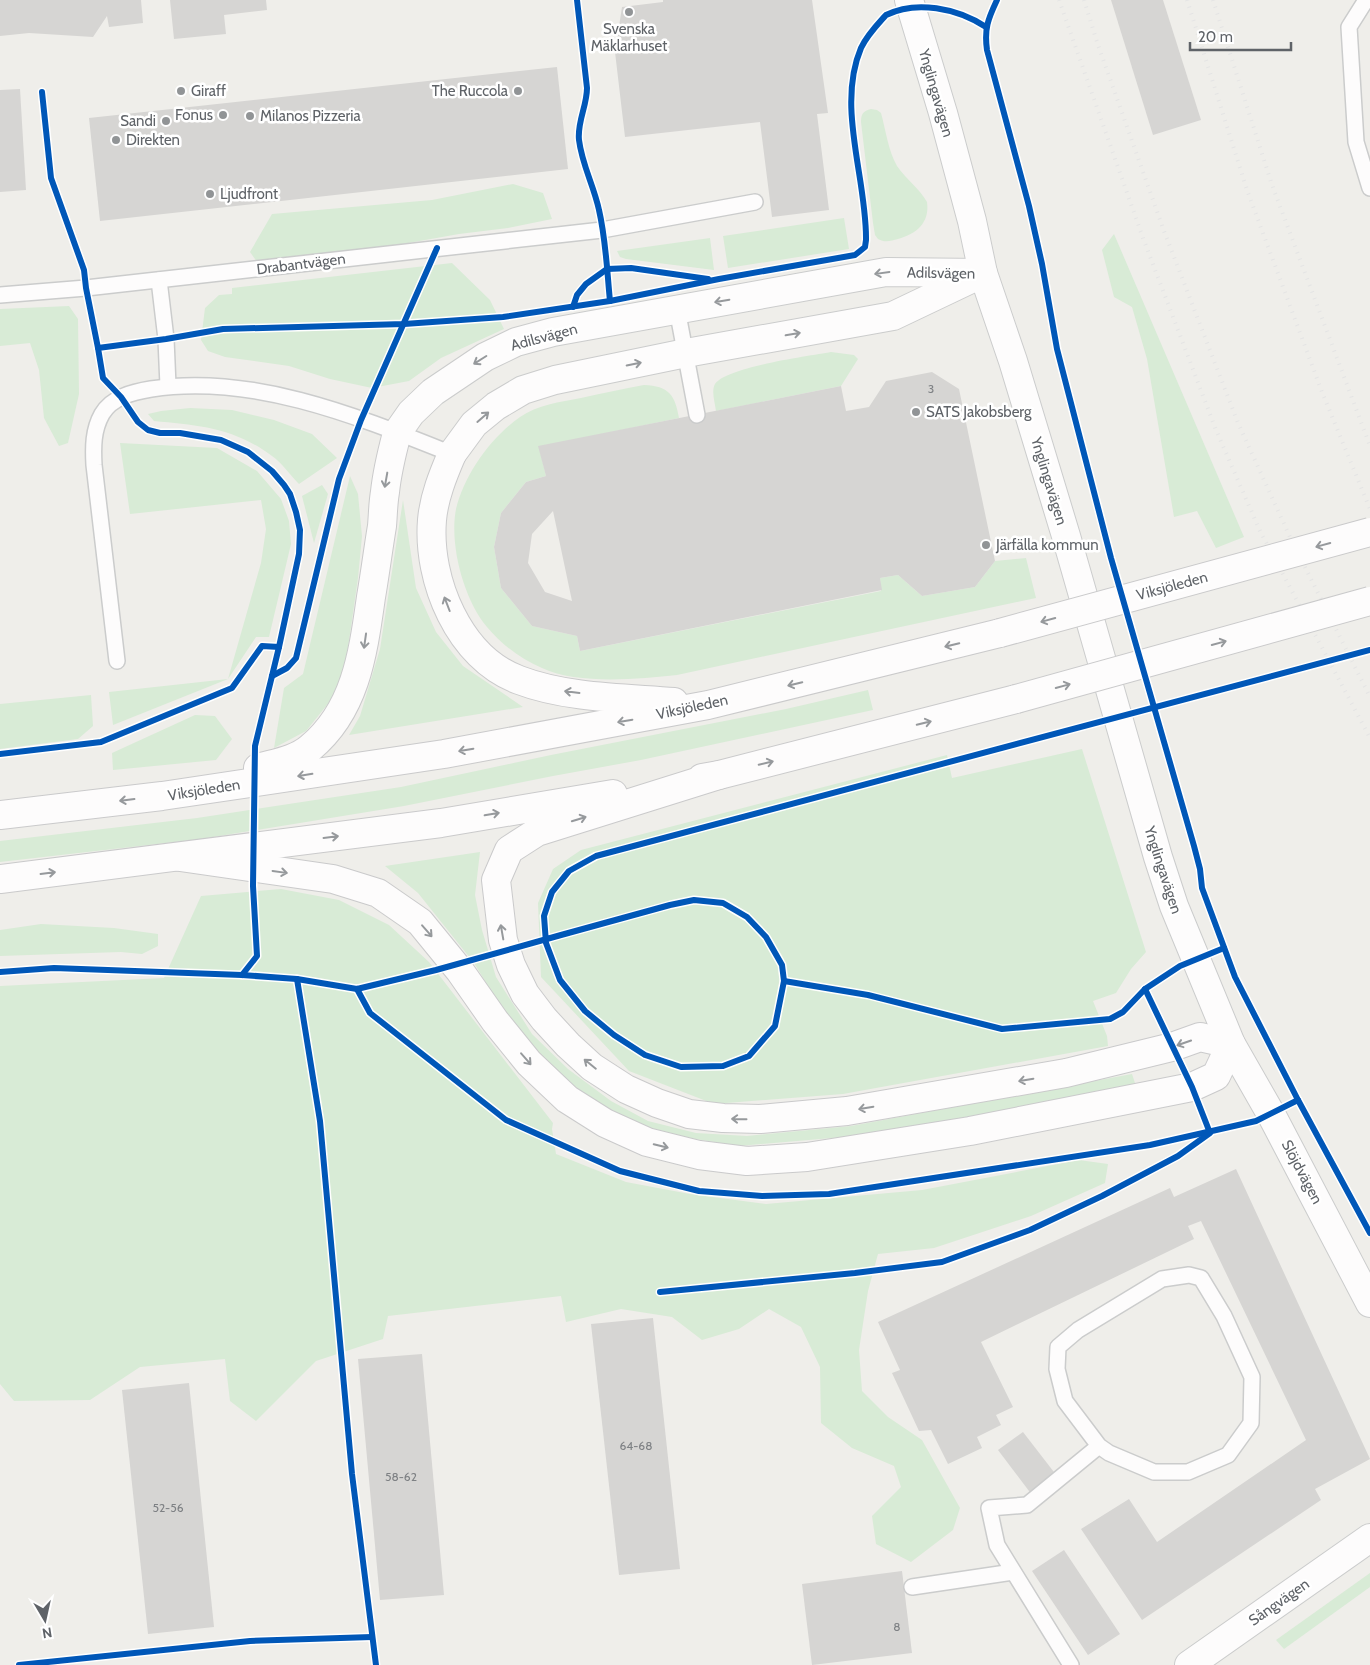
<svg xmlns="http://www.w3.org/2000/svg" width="1370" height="1665" viewBox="0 0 1370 1665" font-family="Cabin,sans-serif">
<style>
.green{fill:#d8ebd6}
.building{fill:#d6d5d3;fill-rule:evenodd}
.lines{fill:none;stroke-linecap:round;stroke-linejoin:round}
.lane-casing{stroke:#cbcccc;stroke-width:18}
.street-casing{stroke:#cbcccc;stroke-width:30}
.secondary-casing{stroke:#cacacb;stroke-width:30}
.lane{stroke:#fdfcfc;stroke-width:15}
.street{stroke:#fdfcfc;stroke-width:28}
.secondary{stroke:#fdfcfc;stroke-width:28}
.rail{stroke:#e4e4e4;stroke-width:4;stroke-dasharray:1 6;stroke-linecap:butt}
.secondary-bridge-casing{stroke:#cacacb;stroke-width:30;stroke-linecap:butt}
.secondary-bridge{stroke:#fdfcfc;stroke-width:28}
.cycleway-casing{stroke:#fff;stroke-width:9}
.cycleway{stroke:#0057b8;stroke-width:6}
.oneway{stroke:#96999c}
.poi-dot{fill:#919496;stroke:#fff;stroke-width:2}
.labels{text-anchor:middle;stroke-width:5;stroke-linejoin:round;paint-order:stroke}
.number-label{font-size:12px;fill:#7e8184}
.poi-label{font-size:15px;fill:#5f6368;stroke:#fff;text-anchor:start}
.street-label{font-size:15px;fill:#5f6368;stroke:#fff}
</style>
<rect width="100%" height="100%" fill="#efeeea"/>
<g class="green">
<path d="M871 109 877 110 881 113C886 131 888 150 897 166 906 179 919 188 927 202 930 223 916 234 898 239 891 241 885 243 878 239L875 235 873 223 861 122C861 114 863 111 871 109Z"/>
<path d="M513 184 543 193 552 219 508 228 459 234 262 269 250 252 272 214 432 200Z"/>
<path d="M844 218 849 249 728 268 723 236Z"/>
<path d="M1114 234 1244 537 1216 548 1197 511 1174 517 1147 359 1132 307 1114 297 1102 250Z"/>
<path d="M710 238 714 270 626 259 620 257 617 251Z"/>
<path d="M452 263 490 300 504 329 441 358 409 381 372 388 330 379 289 366 225 357 208 351 201 340 205 308 219 295 232 294V288Z"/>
<path d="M69 306 78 319 79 394 68 443 59 446 44 418 39 370 30 343 0 346V309Z"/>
<path d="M831 352 854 355 858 359 841 386 716 411C715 403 711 391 715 384 726 367 809 356 831 352Z"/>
<path d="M644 385C669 386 675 395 679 418L539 447 546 476 526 482 501 513 494 547 501 588 532 626 577 636 580 651 881 591 880 578 898 575 922 596 975 587 995 561 1026 558 1036 598 677 675C638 679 578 685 542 668 521 659 502 645 487 627 464 600 449 545 456 509 464 475 491 437 520 417 537 405 560 402 581 398 602 393 623 389 644 385Z"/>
<path d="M190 408 232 410 274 420 312 434 337 458 299 484C290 475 282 463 272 456 235 428 198 425 154 421L148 414 161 411Z"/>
<path d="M120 443 217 448 257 471 281 499 289 521 291 544 269 637H256L228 679 113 725 109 692 228 679 261 563 266 529 261 500 130 514Z"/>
<path d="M350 476 358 494 362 536 358 578 345 669 331 700 306 731 274 748 284 688 303 674Z"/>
<path d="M322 485 328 494 314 543 302 496Z"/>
<path d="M403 500 416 588 436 632 463 666 523 707 349 735 360 716 380 649Z"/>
<path d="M868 690 873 710 641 760 553 776 404 806 201 839 0 862V841L197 818 401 787 551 755 786 709Z"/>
<path d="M91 695 93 726 78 739 0 749V704Z"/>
<path d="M195 715 215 716 232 739 216 760 113 770 112 753Z"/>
<path d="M1082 749 1146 952 1131 969 1116 993 1093 1001 1107 1036 1108 1046 843 1094 714 1104 629 1071 541 977 538 903 553 869 581 850 947 755 952 778Z"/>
<path d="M480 852 475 895 482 930 496 977 532 1034 568 1069 611 1101 648 1121 696 1133 747 1136 851 1126 1132 1074 1136 1086 879 1134 739 1146 683 1137 623 1120 575 1089 542 1057 499 1004 474 963 418 893 385 866Z"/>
<path d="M281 889 339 900 389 925 429 962 553 1123 552 1129 556 1154 626 1182 690 1194 766 1204 922 1190 1079 1160 1108 1164 1105 1183 1031 1216 934 1248 878 1254 868 1291 859 1350 862 1391 888 1417 922 1440 960 1508 953 1530 911 1562 876 1544 872 1516 901 1487 894 1466 852 1448 821 1423 820 1367 801 1327 769 1309 739 1329 702 1340 672 1317 621 1309 566 1322 561 1296 388 1316 383 1339 316 1361 256 1421 230 1401 225 1359 140 1367 90 1400 14 1401 0 1384V986L164 978 201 896Z"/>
<path d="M41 924 114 928 158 934V946L142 954 121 952 0 956V930Z"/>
<path d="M1370 1573V1587L1284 1649 1276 1640Z"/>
</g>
<g class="building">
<path d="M0 0H141L143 23 109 27 107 16 93 37 29 33 0 36Z"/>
<path d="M170 0H266L267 10 224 15 226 34 174 39Z"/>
<path d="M663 0H812L828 113 817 114 829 210 772 217 760 122 625 137 615 52 622 7 663 2Z"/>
<path d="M1111 0H1163L1201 120 1153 135Z"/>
<path d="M557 67 568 169 100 221 89 118Z"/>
<path d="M20 89 26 190 0 192V90Z"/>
<path d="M932 372 959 389 995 561 975 587 922 596 898 575 880 578 882 590 580 651 577 636 532 626 501 588 494 547 501 513 526 482 546 476 538 446 841 386 846 411 869 407 886 381ZM553 511 572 601 545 592 528 563 532 534Z"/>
<path d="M1236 1169 1370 1459 1315 1489 1321 1500 1142 1620 1081 1529 1129 1499 1157 1542 1306 1440 1201 1221 1188 1226 1194 1239 981 1342 1013 1407 996 1415 1001 1425 977 1437 982 1448 948 1464 931 1430 919 1431 892 1373 900 1370 878 1322 1170 1188 1174 1197Z"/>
<path d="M653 1318 680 1569 619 1575 591 1324Z"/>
<path d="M422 1354 444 1595 380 1600 358 1359Z"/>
<path d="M189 1383 214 1627 148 1634 122 1390Z"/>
<path d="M1023 1432 1057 1476 1032 1495 998 1450Z"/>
<path d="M1064 1550 1120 1634 1088 1655 1032 1571Z"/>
<path d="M902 1571 912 1653 812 1665 802 1584Z"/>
</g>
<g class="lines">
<g class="lane-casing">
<g id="lane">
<path d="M1366 0 1349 27 1356 142 1370 188"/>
<path d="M159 280 166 339 168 386"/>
<path d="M0 295 86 288 602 230 755 202"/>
<path d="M677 309 697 415"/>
<path d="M117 661 94 465C93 447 93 430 102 414 112 397 133 392 151 389 253 373 359 417 452 454"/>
<path d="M912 1587 1013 1572"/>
<path d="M1071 1665 997 1545 989 1508 1027 1505 1099 1446 1109 1453 1154 1472H1188L1228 1455 1251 1423 1252 1377 1224 1316 1201 1278 1189 1275 1162 1279 1078 1330 1058 1347 1057 1369 1065 1401 1099 1446"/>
</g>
</g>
<g class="street-casing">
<g id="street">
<path d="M909 0 943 113 972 221 983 273 1013 361 1066 536 1158 857 1174 906 1231 1044 1271 1114 1370 1303"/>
<path d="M397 433 411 413 433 392 485 357 516 342 553 332 886 272 983 273"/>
<path d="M452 454 474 424 496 406 523 390 555 380 686 353 893 316 977 276"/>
<path d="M1189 1665 1370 1538"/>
</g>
</g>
<g class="secondary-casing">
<g id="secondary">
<path d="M452 454C443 475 434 497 432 520 427 580 459 658 519 680 566 698 624 698 674 702"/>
<path d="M258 768C275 763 296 760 310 748 356 710 363 653 371 597 375 574 378 550 382 526 383 515 383 503 385 492 387 472 392 452 397 433"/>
<path d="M702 778 719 775 1016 699"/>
<path d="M0 815 162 796 444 754 708 705 1000 633"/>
<path d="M180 857 333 879 378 893 420 922 460 971 495 1021 529 1063 567 1099 605 1123 647 1142 699 1155 747 1161 807 1157 970 1131 1192 1087 1216 1076 1231 1044 1200 1037 1172 1047 1066 1073 847 1111 760 1119 723 1118 689 1114 657 1103 626 1089 592 1067 568 1045 544 1019 525 994 511 965 503 940 496 880 509 850 537 832 719 775"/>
<path d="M0 879 441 823 613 794"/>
</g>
</g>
<use href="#lane" class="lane"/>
<use href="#street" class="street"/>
<use href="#secondary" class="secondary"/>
<g class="rail">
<path d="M1059 0 1143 238 1216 430 1260 531 1370 738"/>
<path d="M1084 0 1098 45 1164 231 1238 423 1290 537 1370 697"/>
<path d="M1187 0 1247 190 1322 392 1370 509"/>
<path d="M1213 0 1272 185 1370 446"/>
</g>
<g class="secondary-bridge-casing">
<g id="secondary-bridge">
<path d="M1000 633 1370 532"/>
<path d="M1016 699 1370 601"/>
</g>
</g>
<use href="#secondary-bridge" class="secondary-bridge"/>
<g class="cycleway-casing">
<g id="cycleway">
<path d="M577 0 587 88C587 106 577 122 579 140 582 165 594 186 599 210 606 240 607 271 610 301"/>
<path d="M997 0C988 19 984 29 987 50L1029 206 1042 264 1057 349 1111 558 1194 846 1200 869 1202 888 1235 977 1298 1100 1370 1233"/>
<path d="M42 92 51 178 84 270 86 288 98 348"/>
<path d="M573 307 577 295 586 284 607 269 631 268 708 279"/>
<path d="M272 676 287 668 296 658 339 479 361 420 437 248"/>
<path d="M0 754 101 742 232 688 262 646 279 647"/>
<path d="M0 972 54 968 242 975 297 979 357 989 436 970 561 935 670 905 694 900 723 903 747 917 766 937 782 965 784 981 775 1026 749 1056 723 1066 681 1067 645 1055 614 1035 585 1011 560 980 546 943 544 916 552 892 569 871 596 856 1370 650"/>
<path d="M242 975 257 956 253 886 255 746 279 647 299 554 300 530 296 512 290 494 284 485 272 471 248 452 221 440 180 433H160L148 430 138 422 121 397 103 378 98 348 166 339 223 329 404 324 503 317 610 301 719 279 855 255 865 247 866 240C867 179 836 107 861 48 867 35 877 25 886 15 916 0 957 8 986 27"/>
<path d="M297 979 320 1121 352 1474 376 1665"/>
<path d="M784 981 868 995 1002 1029 1110 1019 1123 1012 1145 989 1180 966 1224 948"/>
<path d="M357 989 370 1013 506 1120 620 1171 699 1191 762 1196 829 1194 1150 1145 1256 1121 1298 1100"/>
<path d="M660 1292 855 1273 942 1262 1030 1230 1102 1196 1178 1156 1210 1133 1192 1087 1145 989"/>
<path d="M19 1665 250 1641 372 1637"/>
</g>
</g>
<use href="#cycleway" class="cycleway"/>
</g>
<defs><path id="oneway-shaft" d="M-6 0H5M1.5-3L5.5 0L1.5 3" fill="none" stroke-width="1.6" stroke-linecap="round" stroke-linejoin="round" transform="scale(1.25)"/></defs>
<g class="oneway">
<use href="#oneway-shaft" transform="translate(882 273) rotate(172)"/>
<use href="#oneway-shaft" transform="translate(722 301) rotate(170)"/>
<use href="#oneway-shaft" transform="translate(793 334) rotate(-10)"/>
<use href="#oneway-shaft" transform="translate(480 360) rotate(148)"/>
<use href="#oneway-shaft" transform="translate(634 364) rotate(-12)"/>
<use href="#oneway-shaft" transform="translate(483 417) rotate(-41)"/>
<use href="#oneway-shaft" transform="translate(386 480) rotate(100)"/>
<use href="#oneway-shaft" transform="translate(1323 545) rotate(165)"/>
<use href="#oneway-shaft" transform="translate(447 604) rotate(-111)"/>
<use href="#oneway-shaft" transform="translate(1048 620) rotate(165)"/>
<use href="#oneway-shaft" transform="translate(365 641) rotate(98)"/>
<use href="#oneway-shaft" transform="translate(1219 643) rotate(-15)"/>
<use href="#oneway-shaft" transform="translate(952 645) rotate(166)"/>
<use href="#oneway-shaft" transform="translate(795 684) rotate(166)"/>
<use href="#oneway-shaft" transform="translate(1063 686) rotate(-15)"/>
<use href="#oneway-shaft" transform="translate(572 692) rotate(-173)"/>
<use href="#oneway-shaft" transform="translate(625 721) rotate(170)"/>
<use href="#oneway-shaft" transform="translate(924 723) rotate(-14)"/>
<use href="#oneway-shaft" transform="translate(466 750) rotate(170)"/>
<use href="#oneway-shaft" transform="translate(766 763) rotate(-14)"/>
<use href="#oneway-shaft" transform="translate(305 775) rotate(171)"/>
<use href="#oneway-shaft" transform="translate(127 800) rotate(173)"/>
<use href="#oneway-shaft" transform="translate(492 814) rotate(-10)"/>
<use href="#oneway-shaft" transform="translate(579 819) rotate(-17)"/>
<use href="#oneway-shaft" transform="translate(331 837) rotate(-7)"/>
<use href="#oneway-shaft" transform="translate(280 872) rotate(8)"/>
<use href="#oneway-shaft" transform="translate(48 873) rotate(-7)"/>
<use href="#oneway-shaft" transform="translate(427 931) rotate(49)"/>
<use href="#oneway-shaft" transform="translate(502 932) rotate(-100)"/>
<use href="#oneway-shaft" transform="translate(1184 1043) rotate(161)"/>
<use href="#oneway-shaft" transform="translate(526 1059) rotate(49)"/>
<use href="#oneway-shaft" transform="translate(590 1064) rotate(-141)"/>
<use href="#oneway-shaft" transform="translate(1026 1080) rotate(170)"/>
<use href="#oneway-shaft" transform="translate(866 1108) rotate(170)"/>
<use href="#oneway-shaft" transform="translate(739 1119) rotate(-179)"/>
<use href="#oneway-shaft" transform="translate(661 1146) rotate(14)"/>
</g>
<g class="poi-dot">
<circle cx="629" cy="12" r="5"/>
<circle cx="181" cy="91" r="5"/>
<circle cx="518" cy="91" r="5"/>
<circle cx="223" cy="115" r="5"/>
<circle cx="250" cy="116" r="5"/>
<circle cx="166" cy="121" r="5"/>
<circle cx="116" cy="140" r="5"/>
<circle cx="210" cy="194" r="5"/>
<circle cx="916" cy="412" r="5"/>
<circle cx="986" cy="545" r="5"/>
</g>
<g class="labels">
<g class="number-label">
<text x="931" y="393">3</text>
<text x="636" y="1450">64-68</text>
<text x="401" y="1481">58-62</text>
<text x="168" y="1512">52-56</text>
<text x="897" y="1631">8</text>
</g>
<g class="poi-label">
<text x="629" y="34" text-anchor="middle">Svenska<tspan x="629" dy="17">Mäklarhuset</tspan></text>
<text x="191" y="96">Giraff</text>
<text x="508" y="96" text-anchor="end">The Ruccola</text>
<text x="213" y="120" text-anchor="end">Fonus</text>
<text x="260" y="121">Milanos Pizzeria</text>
<text x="156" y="126" text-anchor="end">Sandi</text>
<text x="126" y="145">Direkten</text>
<text x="220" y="199">Ljudfront</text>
<text x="926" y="417">SATS Jakobsberg</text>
<text x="996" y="550">Järfälla kommun</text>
</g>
<g class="street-label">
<text transform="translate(936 93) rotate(74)" y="5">Ynglingavägen</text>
<text transform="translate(301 264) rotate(-7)" y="5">Drabantvägen</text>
<text transform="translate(941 273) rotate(1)" y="5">Adilsvägen</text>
<text transform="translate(544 337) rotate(-15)" y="5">Adilsvägen</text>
<text transform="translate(1049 481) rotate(73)" y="5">Ynglingavägen</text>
<text transform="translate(1172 586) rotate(-15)" y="5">Viksjöleden</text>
<text transform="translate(692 707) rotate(-12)" y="5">Viksjöleden</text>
<text transform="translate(204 790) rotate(-9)" y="5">Viksjöleden</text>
<text transform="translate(1163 870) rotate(72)" y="5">Ynglingavägen</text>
<text transform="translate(1302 1172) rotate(62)" y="5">Slöjdvägen</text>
<text transform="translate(1279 1602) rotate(-35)" y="5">Sångvägen</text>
</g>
</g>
<g transform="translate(45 1620) rotate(171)" stroke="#ffffff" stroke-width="4" paint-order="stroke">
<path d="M0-4L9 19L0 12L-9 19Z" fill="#5f6368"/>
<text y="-8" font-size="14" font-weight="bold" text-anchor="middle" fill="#5f6368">N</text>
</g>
<path d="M1190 42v8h101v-8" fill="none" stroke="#5f6368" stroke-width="2.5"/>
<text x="1198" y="42" font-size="15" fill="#5f6368" stroke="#ffffff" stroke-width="4" paint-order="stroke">20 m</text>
</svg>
